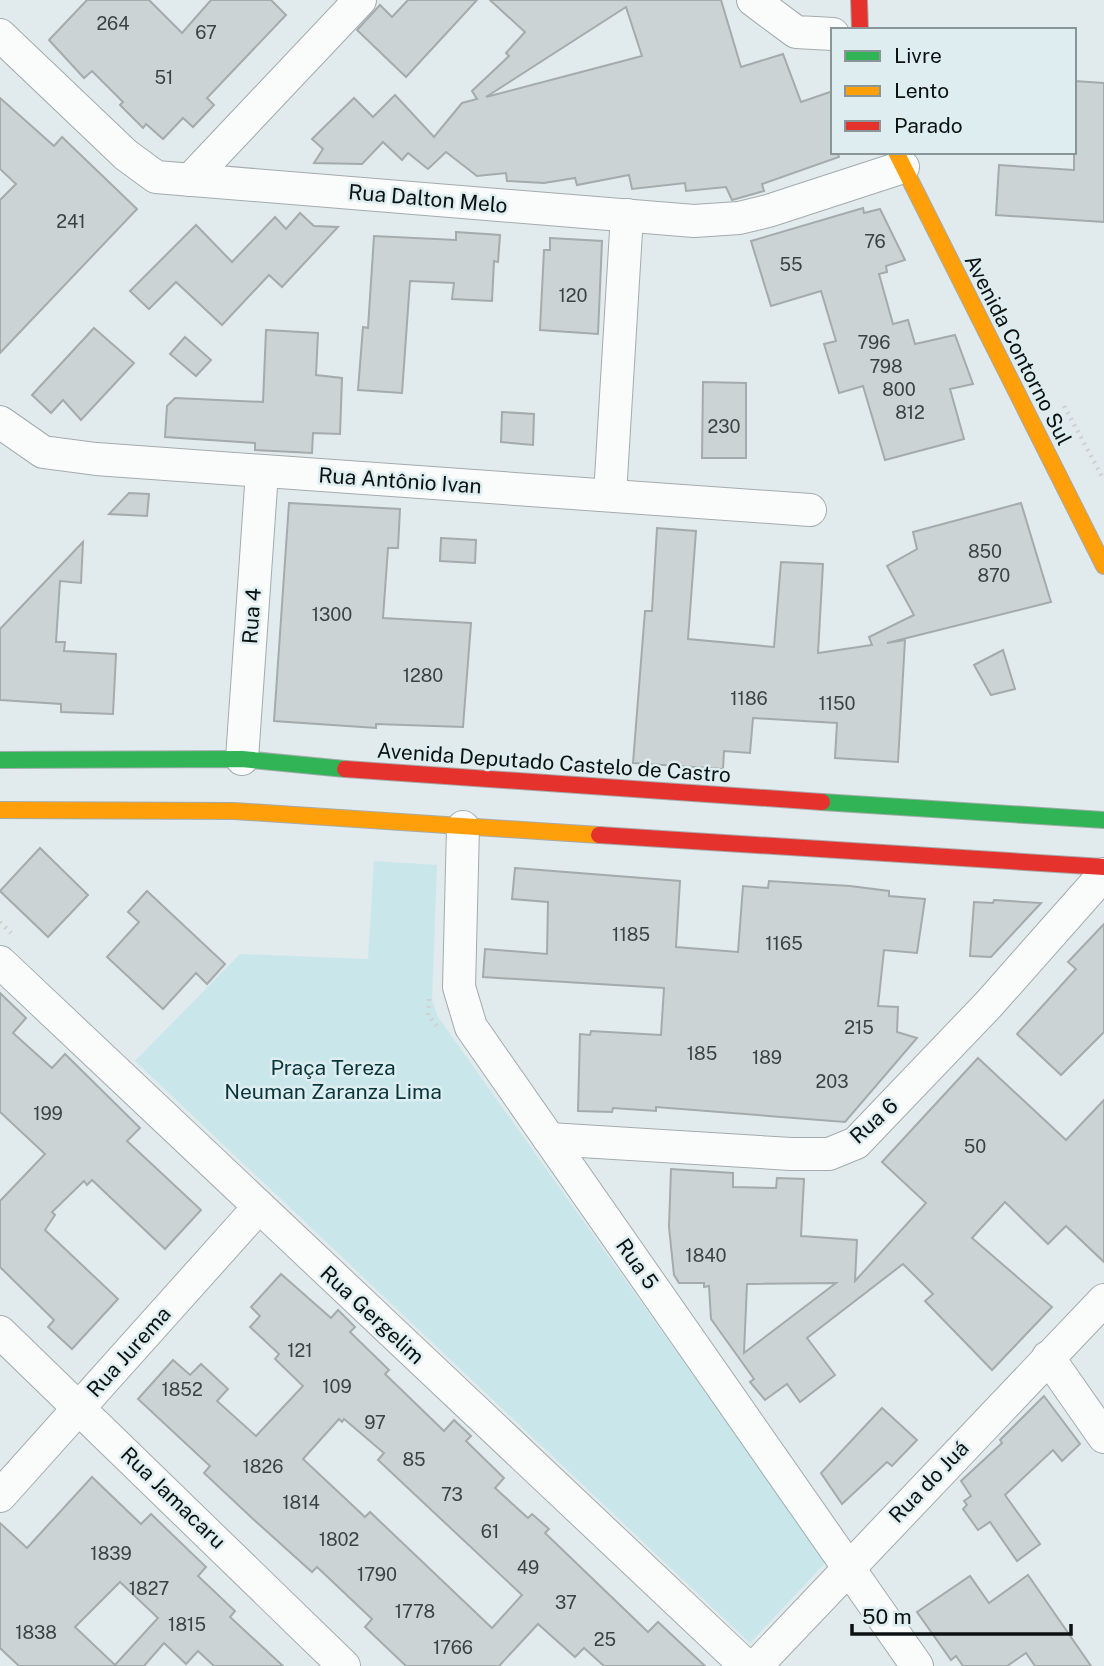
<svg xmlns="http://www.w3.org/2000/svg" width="1104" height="1666" viewBox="0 0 1104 1666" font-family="'Public Sans',sans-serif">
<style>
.green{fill:#c9e6ea}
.building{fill:#ccd3d5;stroke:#a4abac;stroke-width:2;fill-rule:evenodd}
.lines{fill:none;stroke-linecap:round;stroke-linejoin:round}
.street-casing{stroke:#a4abac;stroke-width:34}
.fast-casing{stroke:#a4abac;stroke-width:18}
.slow-casing{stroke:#a4abac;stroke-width:18}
.jam-casing{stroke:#a4abac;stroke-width:18}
.path{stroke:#cfd1d2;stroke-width:4.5;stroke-dasharray:2 5;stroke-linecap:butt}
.street{stroke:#fafcfc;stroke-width:32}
.fast{stroke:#30b455;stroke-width:16}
.slow{stroke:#ff9f0a;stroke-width:16}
.jam{stroke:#e5322d;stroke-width:16}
.labels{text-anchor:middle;stroke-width:5;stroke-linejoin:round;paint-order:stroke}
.number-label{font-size:18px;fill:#3c4243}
.street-label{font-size:21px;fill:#0c1212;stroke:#ddedf0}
.park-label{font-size:21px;fill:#08353a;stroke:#ddedf0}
</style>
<rect width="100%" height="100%" fill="#e1eaec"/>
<path class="green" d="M374 861 437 865 432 1000 438 1017 826 1562 750 1643 135 1061 240 954 368 959Z"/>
<g class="building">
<path d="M87 0H149L182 33 211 0H271L286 15 207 98 214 105 193 127 183 118 163 139 146 124 143 128 120 105 123 102 92 71 84 78 49 40Z"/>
<path d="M408 0H477L406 77 357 30 380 5 392 17Z"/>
<path d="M490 0H721L741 67 783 54 801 102 833 91V152H837L839 157 762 184 764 191 732 200 726 187 686 191 685 183 632 189 629 175 577 185 575 178 544 183 507 181 506 173 477 176 446 152 428 169 408 153 402 160 383 142 362 164 314 163 323 149 312 139 354 98 373 117 395 95 434 137 462 103 477 99 472 91 509 56 506 53 525 32ZM626 7 642 56 486 97Z"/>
<path d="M1074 81 1104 83V222L996 215 999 165 1074 170Z"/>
<path d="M0 98 54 146 62 137 137 209 0 353V200L16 184 0 169Z"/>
<path d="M863 208 864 213 880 209 905 260 886 266 887 272 879 274 893 324 908 320 915 344 955 335 973 384 950 389 964 439 885 460 863 386 839 393 824 344 836 341 821 291 771 306 751 241Z"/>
<path d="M300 213 314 226 338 227 282 287 269 275 222 325 176 282 149 309 130 291 196 225 232 262 275 217 286 229Z"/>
<path d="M456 232 500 235 498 262 494 261 492 301 452 299 454 283 410 281 402 393 358 390 363 327 368 328 374 236 456 240Z"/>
<path d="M550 238 602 241 598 334 540 330 544 250H550Z"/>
<path d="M94 328 134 363 81 420 63 400 51 413 32 395Z"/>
<path d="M266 330 318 333 316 375 342 378 340 434 313 433 312 453 255 450V443L165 437 167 406 175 398 263 402Z"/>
<path d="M185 337 211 360 196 376 170 354Z"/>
<path d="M703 382 746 383V458H702Z"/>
<path d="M502 412 534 414 533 445 501 442Z"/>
<path d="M129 493 149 494 147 516 109 514Z"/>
<path d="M289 503 400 509 398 548H388L383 618 471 623 463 727 376 724V728L274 721Z"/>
<path d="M1021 503 1051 602 887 643 905 640 898 762 835 758 837 723 753 718 750 753 724 751 723 769 633 763 645 611H652L657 528 696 531 688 639 774 647 781 562 823 564 818 653 872 645 869 637 914 615 887 566 917 549 913 532Z"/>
<path d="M441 538 476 540 475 563 440 561Z"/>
<path d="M83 542 81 583 60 581 56 642H65L64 651 116 654 113 714 61 712V704L0 700V629Z"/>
<path d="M1003 650 1015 689 991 695 974 665Z"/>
<path d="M40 848 88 895 48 937 0 891Z"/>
<path d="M515 868 680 881 676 947 738 952 743 886 768 888 769 881 850 886 889 891V896L925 899 917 953 884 950 878 1006 898 1007 897 1032 917 1038 845 1122 656 1107V1111L613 1108 612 1112 578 1111 580 1034 590 1035 591 1031 661 1035 664 988 483 977 485 949 547 954 548 902 512 899Z"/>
<path d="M147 891 225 964 207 984 196 973 163 1009 107 957 139 922 128 912Z"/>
<path d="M994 900 1041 903 991 957 970 956 974 902 993 903Z"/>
<path d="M1104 924V1032L1061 1075 1017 1034 1076 969 1068 962Z"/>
<path d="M0 993 26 1018 13 1033 52 1068 65 1054 140 1128 127 1141 201 1210 165 1249 92 1180 87 1185 84 1181 52 1212 55 1215 45 1230 118 1299 72 1349 48 1327 54 1320 0 1267V1201L45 1154 0 1112Z"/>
<path d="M978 1058 1066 1140 1104 1100V1262L1066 1226 1048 1244 1005 1202 972 1238 1052 1307 992 1370 925 1301 933 1294 903 1264 807 1338 835 1375 800 1402 787 1384 765 1400 750 1382 754 1379 711 1319 709 1286 704 1287V1283H679L674 1275 669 1227 671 1169 733 1173V1187L776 1188 777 1178 804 1179 801 1236 857 1240 855 1281 926 1203 882 1162ZM836 1283 744 1353 747 1284Z"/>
<path d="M281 1274 331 1318 338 1310 355 1327 350 1332 389 1370 385 1374 444 1431 454 1420 471 1436 466 1441 504 1478 495 1488 528 1518 532 1514 549 1529 545 1533 648 1632 658 1622 705 1666H604L584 1648 575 1657 538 1624 499 1666H406L365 1627 372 1619 317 1567 312 1572 252 1518 204 1473 210 1466 138 1399 173 1360 190 1375 201 1364 228 1389 217 1401 256 1436 303 1386 275 1359 279 1354 250 1327 260 1316 251 1307ZM339 1419 342 1422 344 1419 384 1453 378 1460 522 1595 492 1628 370 1512 365 1517 303 1459Z"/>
<path d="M1044 1396 1080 1444 1062 1461 1053 1450 1005 1495 1040 1544 1017 1561 990 1522 978 1530 963 1509 967 1505 964 1501 971 1496 961 1481 1002 1443 1000 1440Z"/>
<path d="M882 1408 917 1440 892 1466 887 1462 842 1504 821 1473Z"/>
<path d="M92 1477 141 1524 151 1514 206 1567 198 1576 235 1611 230 1617 283 1666H214L198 1651 186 1664 164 1643 144 1666H19L0 1648V1523L27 1548ZM120 1582 158 1618 115 1665 75 1627Z"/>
<path d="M1028 1575 1091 1666H1035L1026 1653 1007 1666H963L956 1656 951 1660 917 1612 970 1576 989 1603Z"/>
</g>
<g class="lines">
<g class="street-casing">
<g id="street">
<path d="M753 0 796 32 833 34"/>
<path d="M0 35 126 155 156 177 694 221 739 218 768 211 903 167"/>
<path d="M190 180 360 0"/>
<path d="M0 422 43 452 96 459 810 510"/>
<path d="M610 495 627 215"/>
<path d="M242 759 262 472"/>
<path d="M463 827 459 987 471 1027 917 1666"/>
<path d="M0 962 746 1666"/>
<path d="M549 1139 791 1154H829L856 1143 989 1004 1104 874"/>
<path d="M0 1332 344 1666"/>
<path d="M1048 1357 1104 1437"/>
<path d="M0 1496 258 1208"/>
<path d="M756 1666 1104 1300"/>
</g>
</g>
<g class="fast-casing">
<g id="fast">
<path d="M0 760 242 759 345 769"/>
<path d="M822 802 1104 820"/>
</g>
</g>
<g class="slow-casing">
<g id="slow">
<path d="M896 152 1104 566"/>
<path d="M0 810 234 811 599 835"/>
</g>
</g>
<g class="jam-casing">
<g id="jam">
<path d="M859 0 860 30"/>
<path d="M345 769 822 802"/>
<path d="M599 835 1104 867"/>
</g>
</g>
<g class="path">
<path d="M1064 406 1104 480"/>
<path d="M0 922 11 933"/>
<path d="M429 999 428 1015 439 1029"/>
</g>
<use href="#street" class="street"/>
<use href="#fast" class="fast"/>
<use href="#slow" class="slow"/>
<use href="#jam" class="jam"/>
</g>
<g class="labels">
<g class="number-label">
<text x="113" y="30">264</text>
<text x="206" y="39">67</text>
<text x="164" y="84">51</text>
<text x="71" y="228">241</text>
<text x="875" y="248">76</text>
<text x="791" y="271">55</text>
<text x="573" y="302">120</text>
<text x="874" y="349">796</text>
<text x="886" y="373">798</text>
<text x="899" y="396">800</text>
<text x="910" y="419">812</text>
<text x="724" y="433">230</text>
<text x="985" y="558">850</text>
<text x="994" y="582">870</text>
<text x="332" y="621">1300</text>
<text x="423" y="682">1280</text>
<text x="749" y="705">1186</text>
<text x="837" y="710">1150</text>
<text x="631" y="941">1185</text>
<text x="784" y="950">1165</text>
<text x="859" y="1034">215</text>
<text x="702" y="1060">185</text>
<text x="767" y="1064">189</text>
<text x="832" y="1088">203</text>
<text x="48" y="1120">199</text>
<text x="975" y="1153">50</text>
<text x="706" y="1262">1840</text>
<text x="300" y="1357">121</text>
<text x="337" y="1393">109</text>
<text x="182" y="1396">1852</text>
<text x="375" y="1429">97</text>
<text x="414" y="1466">85</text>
<text x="263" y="1473">1826</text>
<text x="452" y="1501">73</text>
<text x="301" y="1509">1814</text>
<text x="490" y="1538">61</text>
<text x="339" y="1546">1802</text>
<text x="111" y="1560">1839</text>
<text x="528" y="1574">49</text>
<text x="377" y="1581">1790</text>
<text x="149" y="1595">1827</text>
<text x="566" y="1609">37</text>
<text x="415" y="1618">1778</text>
<text x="187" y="1631">1815</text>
<text x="36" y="1639">1838</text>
<text x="605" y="1646">25</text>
<text x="453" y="1654">1766</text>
</g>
<g class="street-label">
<text transform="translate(428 199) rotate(5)" y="7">Rua Dalton Melo</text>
<text transform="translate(1018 350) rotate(63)" y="7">Avenida Contorno Sul</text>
<text transform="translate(400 481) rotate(4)" y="7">Rua Antônio Ivan</text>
<text transform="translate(252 616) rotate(-86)" y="7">Rua 4</text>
<text transform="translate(554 763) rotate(4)" y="7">Avenida Deputado Castelo de Castro</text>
<text transform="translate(874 1121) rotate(-42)" y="7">Rua 6</text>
<text transform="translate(637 1264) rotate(55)" y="7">Rua 5</text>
<text transform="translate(372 1315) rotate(43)" y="7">Rua Gergelim</text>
<text transform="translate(129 1352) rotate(-48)" y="7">Rua Jurema</text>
<text transform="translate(929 1482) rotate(-46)" y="7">Rua do Juá</text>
<text transform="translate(173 1498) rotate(44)" y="7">Rua Jamacaru</text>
</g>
<g class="park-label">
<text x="333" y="1075">Praça Tereza<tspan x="333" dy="24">Neuman Zaranza Lima</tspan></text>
</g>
</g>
<rect x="831" y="28" width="245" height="126" fill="#ddedf0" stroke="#899597" stroke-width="2"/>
<rect x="845" y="51" width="35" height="10" fill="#30b455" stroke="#899597" stroke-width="2"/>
<text x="894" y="63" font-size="21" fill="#0c1212">Livre</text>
<rect x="845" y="86" width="35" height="10" fill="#ff9f0a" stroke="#899597" stroke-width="2"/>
<text x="894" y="98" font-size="21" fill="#0c1212">Lento</text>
<rect x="845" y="121" width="35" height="10" fill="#e5322d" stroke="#899597" stroke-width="2"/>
<text x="894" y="133" font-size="21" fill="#0c1212">Parado</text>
<path d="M852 1624v10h219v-10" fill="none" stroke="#0c1212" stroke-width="3.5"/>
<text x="862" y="1624" font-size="21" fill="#0c1212" stroke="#ddedf0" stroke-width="5" paint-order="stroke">50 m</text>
</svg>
